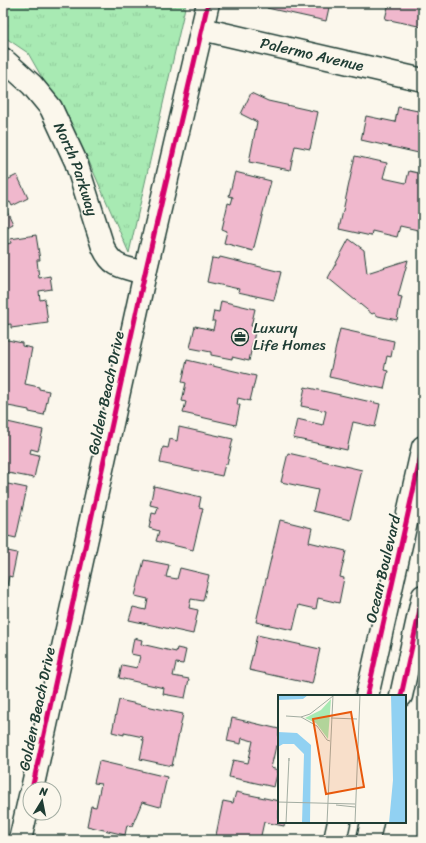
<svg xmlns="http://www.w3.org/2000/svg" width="426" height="843" viewBox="0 0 426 843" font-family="Sriracha,sans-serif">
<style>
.grass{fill:url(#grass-tufts);stroke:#649474}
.building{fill:#f0b8cd;stroke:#1f3d34}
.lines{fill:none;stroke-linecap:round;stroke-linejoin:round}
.minor-casing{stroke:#1f3d34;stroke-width:25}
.primary-casing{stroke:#1f3d34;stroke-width:25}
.minor{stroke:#fbf7ec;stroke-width:22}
.primary{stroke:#fbf7ec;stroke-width:22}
.cycleway-casing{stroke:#fbf7ec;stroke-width:8}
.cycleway{stroke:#d6006c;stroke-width:5}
.labels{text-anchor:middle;stroke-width:3.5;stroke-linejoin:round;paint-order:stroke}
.street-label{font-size:15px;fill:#1f3d34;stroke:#fbf7ec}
.poi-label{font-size:15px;fill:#1f3d34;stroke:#fbf7ec;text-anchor:start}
.inset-road{fill:none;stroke:#a3ada2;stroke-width:1}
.view{fill:#e8590c;fill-opacity:0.15;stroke:#e8590c;stroke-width:2}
.inset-edge{fill:none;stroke:#1f3d34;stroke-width:2}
</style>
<defs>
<pattern id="grass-tufts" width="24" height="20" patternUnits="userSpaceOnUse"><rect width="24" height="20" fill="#a8eab3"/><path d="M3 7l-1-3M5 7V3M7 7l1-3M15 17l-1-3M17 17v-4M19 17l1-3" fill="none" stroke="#90ca9b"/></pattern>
</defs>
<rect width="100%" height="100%" fill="#fbf7ec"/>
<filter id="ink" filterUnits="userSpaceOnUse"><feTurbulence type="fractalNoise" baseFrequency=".025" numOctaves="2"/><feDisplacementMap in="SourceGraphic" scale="8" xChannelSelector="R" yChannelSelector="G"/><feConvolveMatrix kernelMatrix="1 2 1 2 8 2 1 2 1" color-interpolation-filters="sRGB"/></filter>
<g filter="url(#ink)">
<path class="grass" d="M3 3H186L129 253 87 157 28 53 3 36Z"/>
<g class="building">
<path d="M268 3H330L326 21 267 8Z"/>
<path d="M389 3H423V27L385 19Z"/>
<path d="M251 93 268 101 318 112 310 149 295 146 290 170 249 162 257 122 241 114Z"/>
<path d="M398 107 423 112V154L361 140 366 116 395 122Z"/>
<path d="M355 156 387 163 383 178 406 183 409 171 423 174V208L418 230 400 226 397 237 372 231 371 236 339 229Z"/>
<path d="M235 172 271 181 253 251 224 243 227 231 222 229 228 203 231 204 233 197 229 196Z"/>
<path d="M17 175 28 198 12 206 10 202 4 204 13 224 3 229V182Z"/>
<path d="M36 235 40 260H37L39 278 50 276 52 289 39 291 40 300 45 299 48 323 11 328V324L3 325V245L11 243 10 239Z"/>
<path d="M349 239 364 250 367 273 408 260 398 296 402 297 397 320 378 316 374 313 372 314 328 278Z"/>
<path d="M220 257 281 272 274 300 238 292 239 289 207 282 212 258 219 259Z"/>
<path d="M221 301 255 309 251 326 256 327 249 361 232 357V359L211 355V352L190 348 195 326 213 330 215 321H212L214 311 219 312Z"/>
<path d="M340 329 394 341 391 357 387 356 384 370 388 371 384 389 329 377Z"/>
<path d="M3 339 22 343V346L32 348 25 384 39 387V389L49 391 44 415 29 412V410L3 405Z"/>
<path d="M187 360 256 376 250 401 238 398 237 405H240L236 425 183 413 186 402 182 401 186 383 182 382Z"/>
<path d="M305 387 380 404 375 427 353 422 347 450 293 438 297 419 323 425 326 411 301 406Z"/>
<path d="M3 421 43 430 38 451 31 449 30 453 39 455 34 478 3 472Z"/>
<path d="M179 427 233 439 227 464H225L222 476 160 463 163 447 168 448 170 439 177 441Z"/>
<path d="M288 453 362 470 350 520 313 511 318 490 281 482Z"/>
<path d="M3 483 27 488 16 538 3 535Z"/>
<path d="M154 486 201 497 199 507 203 508 193 550 156 541 159 531 149 528 152 513 156 514 158 507 150 505Z"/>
<path d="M280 520 312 528 309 542 346 551 340 577 344 578 339 603 318 598 316 609 299 605 293 630 256 622Z"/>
<path d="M3 550 17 553 12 577 9 576 7 586 3 585Z"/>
<path d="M144 560 169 565 166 577 177 579 180 568 209 575 203 601 191 599 189 608 198 610 193 634 129 620 133 607 146 610 148 599 135 596Z"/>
<path d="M257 635 320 649 312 684 249 670Z"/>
<path d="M134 638 142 640 141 644 176 652 177 648 186 650 183 664 176 663 173 676 189 679 185 698 163 694 164 688 119 678 122 665 137 668 140 656 131 654Z"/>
<path d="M119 700 183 714 172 766 140 759 144 740H142L143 737 124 733V735L112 732Z"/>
<path d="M232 718 279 729V747L276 746 271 768 278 770 274 787 229 777 233 760 248 763 253 741 242 738 241 744 227 741Z"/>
<path d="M99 761 167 777 160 807 142 802 132 826 127 825 125 835 87 826 91 806 96 807 101 784 94 783Z"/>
<path d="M236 792 279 801V822H285L284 826 264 822 260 840H215L223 801 233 803Z"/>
</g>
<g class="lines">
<g class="minor-casing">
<g id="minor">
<path id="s1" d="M202 29 423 80"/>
<path id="s2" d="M3 59 32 85 51 108 76 162 103 247C113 269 124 267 145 273"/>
<path d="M32 789 145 273 208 3"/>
<path d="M20 840 30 796"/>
</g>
</g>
<g class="primary-casing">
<g id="primary">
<path d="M367 696 423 447"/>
<path d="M401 696 423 596"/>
<path d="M335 840 339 822"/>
<path d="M368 840 372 822"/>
</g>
</g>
<use href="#minor" class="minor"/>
<use href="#primary" class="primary"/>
<g class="cycleway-casing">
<g id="cycleway">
<path d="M367 696 423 447"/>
<path d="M401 696 423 596"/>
<path d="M32 789 145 273 208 3"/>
</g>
</g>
<use href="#cycleway" class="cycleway"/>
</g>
</g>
<defs>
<g id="office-ring" transform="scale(0.9)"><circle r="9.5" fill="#fbf7ec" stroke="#1f3d34" stroke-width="1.5"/><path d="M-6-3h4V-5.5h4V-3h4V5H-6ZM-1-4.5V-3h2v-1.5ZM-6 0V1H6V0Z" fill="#1f3d34"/></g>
</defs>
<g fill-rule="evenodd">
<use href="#office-ring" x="240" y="337"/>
</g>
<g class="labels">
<g class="street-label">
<text dy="5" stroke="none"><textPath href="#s1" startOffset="113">Palermo Avenue</textPath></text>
<text dy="5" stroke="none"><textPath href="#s2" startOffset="135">North Parkway</textPath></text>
<text transform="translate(106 393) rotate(-78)" y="5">Golden Beach Drive</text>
<text transform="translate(383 569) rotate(-77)" y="5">Ocean Boulevard</text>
<text transform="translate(37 709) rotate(-78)" y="5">Golden Beach Drive</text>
</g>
<g class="poi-label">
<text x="253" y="333">Luxury<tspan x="253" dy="17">Life Homes</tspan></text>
</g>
</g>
<g transform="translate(278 695)">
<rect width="128" height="128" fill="#fbf7ec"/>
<path d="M53 4 50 44 38 28 27 23 43 15Z" fill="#a8eab3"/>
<path d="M0 0H30L25 4 0 5ZM113 0H128V128H111L115 85ZM0 37 19 38 33 50 32 128H24L26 59 16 49H5L0 52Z" fill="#91d1f2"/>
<path class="inset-road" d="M8 21 23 22 32 19 55 1M23 22 39 31 49 45 52 46M53 23 79 24M0 107 77 109M58 110 77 112M8 128 11 63V66M49 128 55 0M77 128 82 0"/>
<path class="view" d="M73 17 86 92 48 99 35 24Z"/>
<rect width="128" height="128" class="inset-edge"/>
</g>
<rect width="426" height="843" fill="none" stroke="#fbf7ec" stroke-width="16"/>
<rect x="8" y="8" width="410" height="827" fill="none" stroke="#1f3d34" stroke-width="1.5" filter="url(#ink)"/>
<g transform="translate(42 801) rotate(10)"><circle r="19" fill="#fbf7ec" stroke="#a3ada2"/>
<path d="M0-3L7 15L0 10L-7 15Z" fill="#1f3d34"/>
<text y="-6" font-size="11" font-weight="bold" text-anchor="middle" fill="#1f3d34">N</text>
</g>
</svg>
